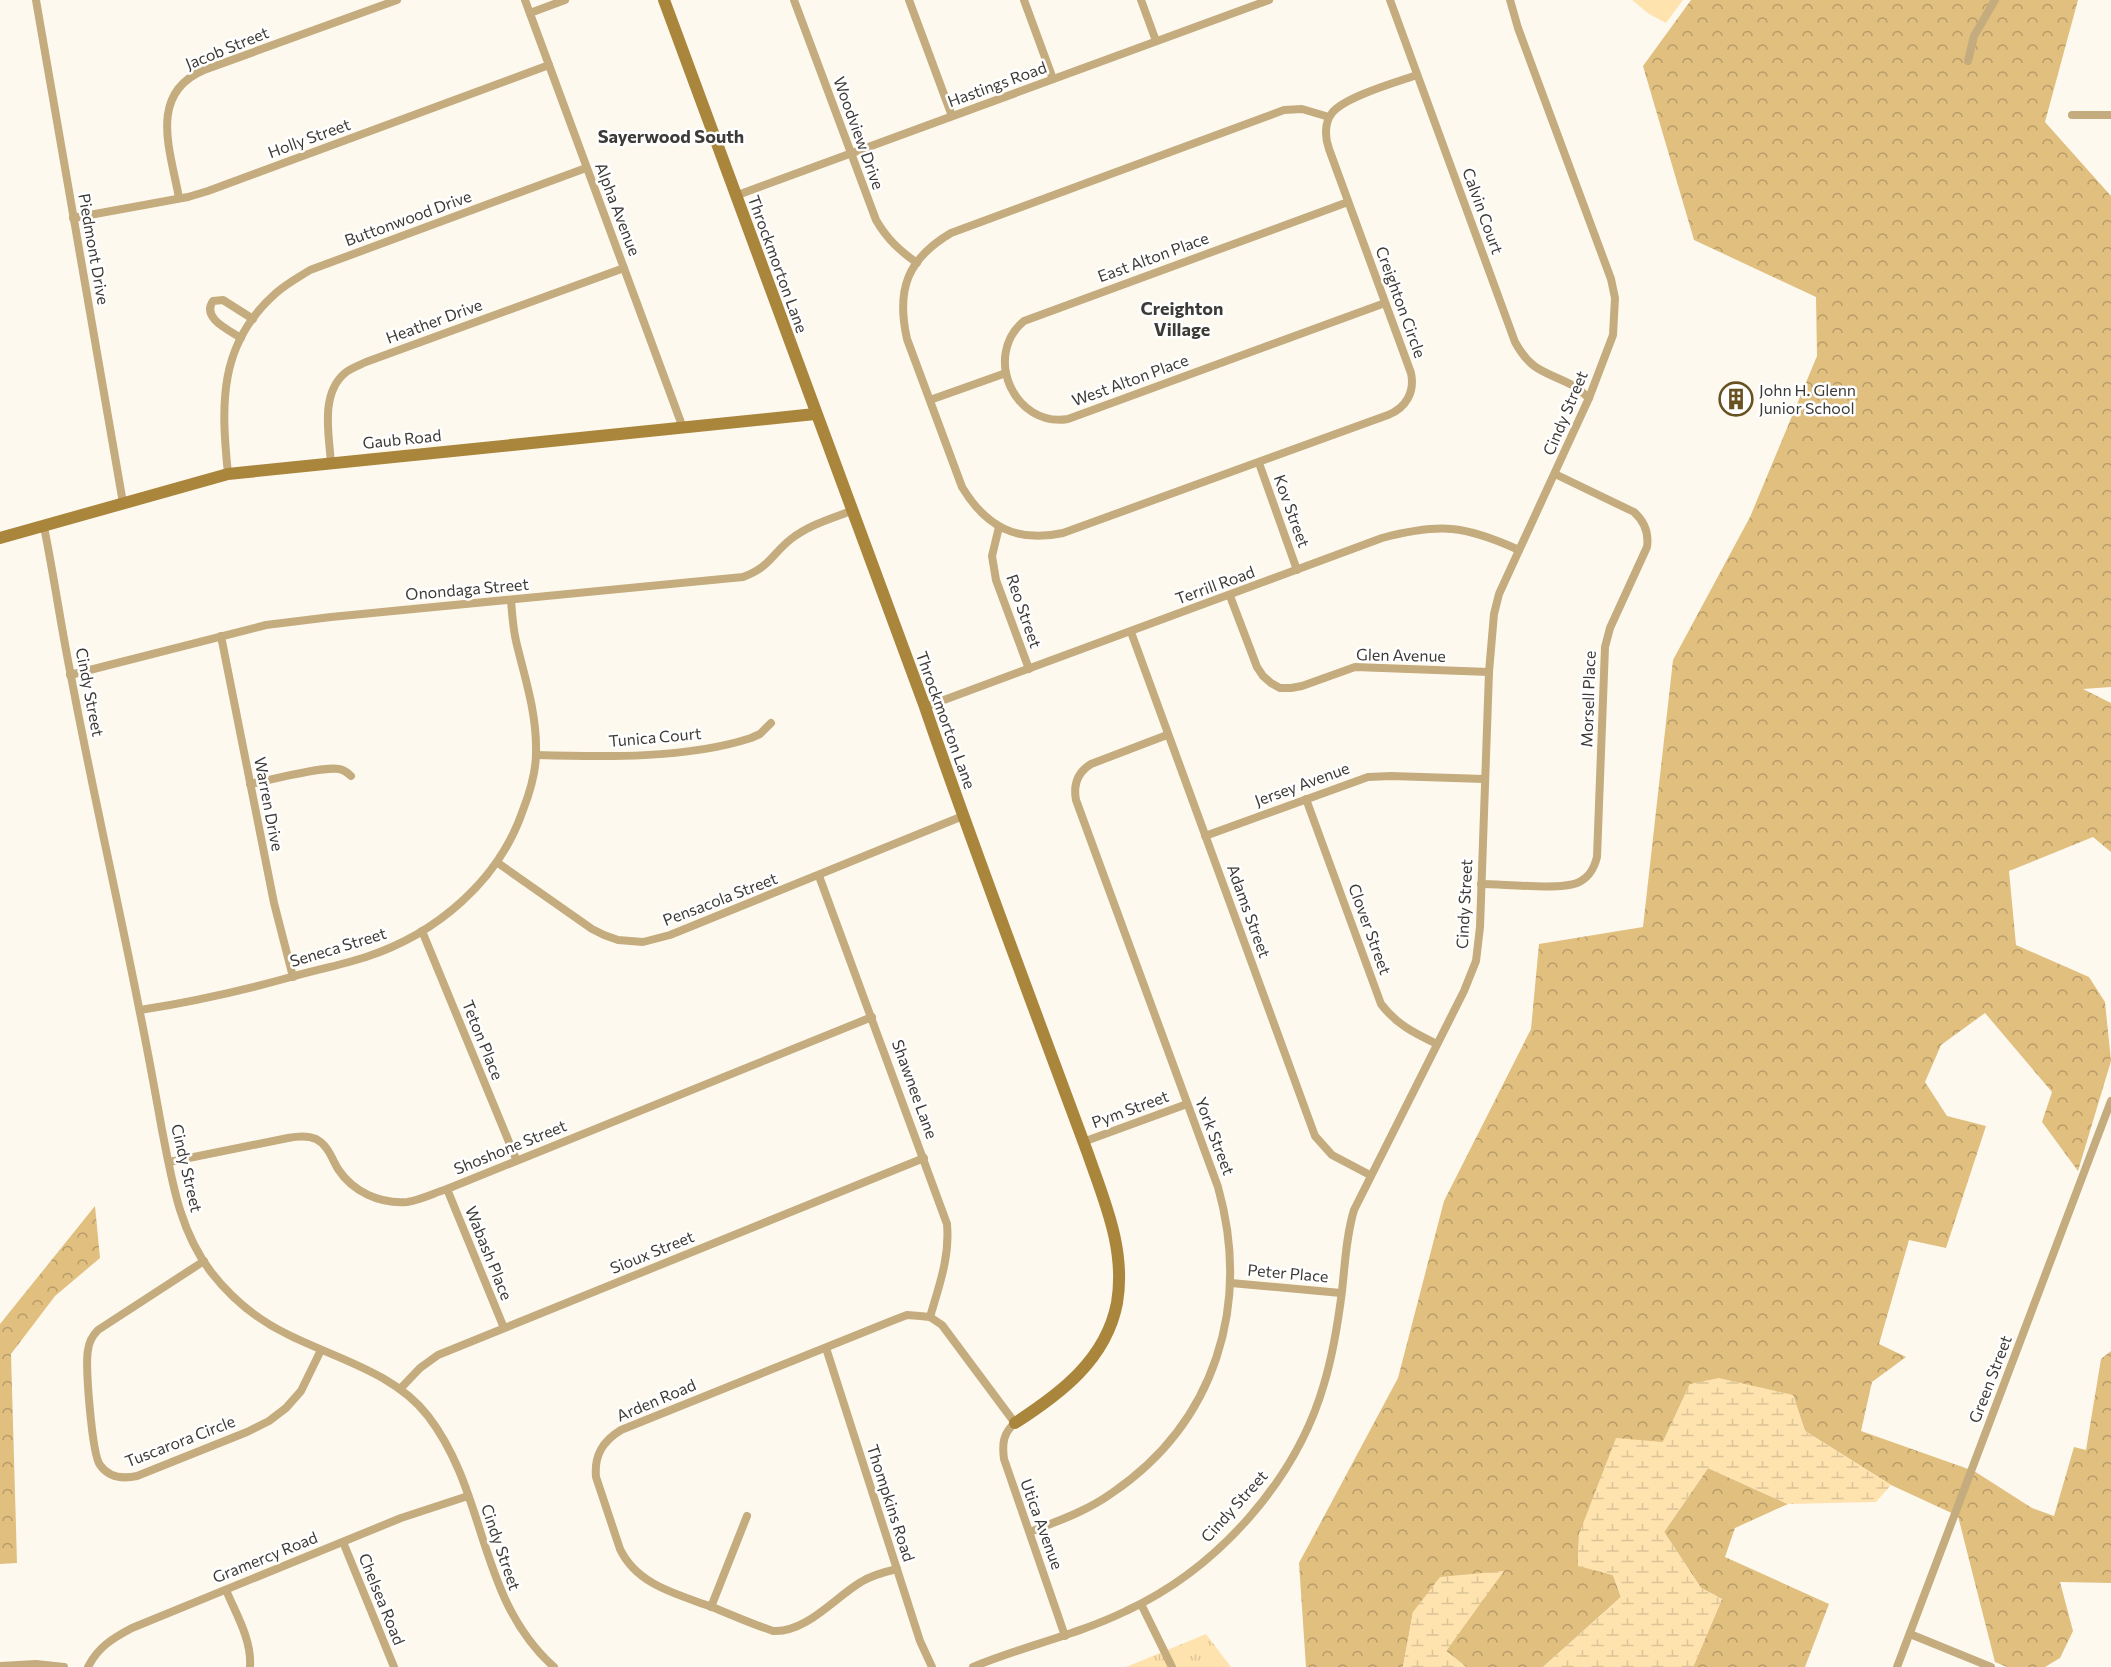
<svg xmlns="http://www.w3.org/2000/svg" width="2111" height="1667" viewBox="0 0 2111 1667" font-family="Commissioner,sans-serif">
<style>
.grass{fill:url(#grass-tufts)}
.forest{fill:url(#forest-crowns)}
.wetland{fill:url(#wetland-marsh)}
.pitch{fill:#ffe3af}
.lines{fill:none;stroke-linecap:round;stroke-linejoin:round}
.street{stroke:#c4ac7e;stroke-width:8}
.secondary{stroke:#a9863b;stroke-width:12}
.labels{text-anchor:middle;stroke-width:5;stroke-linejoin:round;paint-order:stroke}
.street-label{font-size:16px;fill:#3d3b37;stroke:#fff}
.poi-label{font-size:16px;fill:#3d3b37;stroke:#fff;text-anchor:start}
.neighbourhood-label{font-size:18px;font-weight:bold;fill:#3d3b37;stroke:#fff}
</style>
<defs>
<pattern id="grass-tufts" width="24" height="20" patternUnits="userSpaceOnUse" patternTransform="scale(1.5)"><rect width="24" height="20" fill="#ffe3af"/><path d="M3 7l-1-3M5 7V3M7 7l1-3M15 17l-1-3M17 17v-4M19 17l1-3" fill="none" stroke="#dbc497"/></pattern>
<pattern id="forest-crowns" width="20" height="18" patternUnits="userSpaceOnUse" patternTransform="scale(1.5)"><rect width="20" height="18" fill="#e0bf7f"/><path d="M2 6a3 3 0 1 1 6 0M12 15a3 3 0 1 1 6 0" fill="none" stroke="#b79c69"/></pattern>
<pattern id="wetland-marsh" width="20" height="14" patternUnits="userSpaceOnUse" patternTransform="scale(1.5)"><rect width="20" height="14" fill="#ffe3af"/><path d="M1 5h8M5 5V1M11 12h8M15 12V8" fill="none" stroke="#dbc497"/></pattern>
</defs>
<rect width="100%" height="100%" fill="#fef9ef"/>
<path class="grass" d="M1206 1634 1231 1667H1126Z"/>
<g class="forest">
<path d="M1691 0H2078L2045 122 2111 196V687L2083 689 2111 703V852L2093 837 2009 871 2016 945 2089 977 2105 1002 2111 1061 2078 1171 2042 1122 2052 1092 1985 1013 1941 1045 1925 1082 1947 1116 1986 1126 1946 1248 1909 1240 1879 1344 1906 1357 1872 1382 1861 1431 1974 1471 2032 1508 2054 1516 2074 1447 2086 1450 2101 1359 2111 1351V1583L2060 1582 2073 1631 2060 1658 2045 1667H2007L1995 1662 1958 1516 1891 1485 1805 1431 1793 1395 1690 1384 1663 1442 1579 1534 1578 1565 1613 1575 1621 1597 1543 1667H1466L1446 1651 1503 1571 1413 1612 1403 1667H1306L1299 1563 1398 1378 1444 1201 1531 1029 1539 944 1643 927 1673 660 1750 517 1817 356 1816 297 1694 240 1643 66Z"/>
<path d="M95 1206 100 1258 55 1296 11 1354 17 1563 0 1564V1324Z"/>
<path d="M1708 1468 1788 1504 1735 1528 1725 1557 1829 1604 1805 1667H1693L1722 1599 1701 1588 1664 1532Z"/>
</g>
<g class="wetland">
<path d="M1719 1378 1793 1395 1805 1431 1891 1485 1876 1502 1788 1504 1708 1468 1664 1532 1701 1588 1722 1599 1693 1667H1543L1621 1597 1613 1575 1578 1566 1579 1534 1616 1438 1663 1442 1690 1384Z"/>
<path d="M1504 1571 1446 1651 1466 1667H1403L1413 1612 1440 1577Z"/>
</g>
<path class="pitch" d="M1632 0H1683L1666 23 1649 14Z"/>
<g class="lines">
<g class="street">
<path d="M36 0 123 503"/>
<path d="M525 0 683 428"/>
<path d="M794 0 876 220C887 239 899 250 917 263"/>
<path d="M909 0 952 116"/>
<path d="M1024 0 1053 79"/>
<path d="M1141 0 1156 41"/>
<path d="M1390 0 1515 342C1532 373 1546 371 1574 386 1580 389 1584 395 1589 398"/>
<path d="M530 13 565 0"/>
<path d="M1968 61 1974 36 1995 0"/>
<path d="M2072 115H2111"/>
<path d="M1329 117 1302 109 1284 110 951 233C907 259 896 290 907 339L962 487C986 527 1017 543 1063 533L1388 415C1406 408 1415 392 1411 373L1329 149C1325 138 1324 123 1332 113 1344 97 1397 82 1417 75"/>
<path d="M735 196 1269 0"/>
<path d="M179 198C171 152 147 94 204 70L397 0"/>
<path d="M1348 202 1024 321C982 356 1015 428 1068 419L1385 303"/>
<path d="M73 218 188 197 208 191 549 65"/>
<path d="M241 338C229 330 201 318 213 301L223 300 253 319"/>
<path d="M930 400 1006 373"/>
<path d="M331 463C329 435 320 394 345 373 351 368 360 365 366 362L624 268"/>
<path d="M1259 463 1297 570"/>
<path d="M228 474C221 405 218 344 276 293 286 284 299 277 310 270L586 168"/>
<path d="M44 527C54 576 61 627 71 676 92 789 118 900 140 1013 148 1052 155 1091 162 1130 172 1180 179 1230 211 1272 232 1299 256 1319 287 1334 334 1358 394 1372 428 1416 488 1494 477 1598 554 1667"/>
<path d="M999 527 992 556 996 580 1029 669"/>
<path d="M1230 596 1257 667 1263 676 1271 683 1280 688H1291L1302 686 1355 667 1489 672"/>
<path d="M1131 632 1315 1136 1332 1155 1370 1175"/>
<path d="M221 636 274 903 293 977"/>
<path d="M70 675 266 625 331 617 743 577C770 567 771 555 791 539 809 525 830 519 851 511"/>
<path d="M925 707 1382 538C1440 523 1464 525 1519 550"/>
<path d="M536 755C603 757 687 759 751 738L760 734 771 723"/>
<path d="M250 784C270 780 322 766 339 769 344 770 348 773 351 776"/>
<path d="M1306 799 1381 1004C1396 1024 1414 1033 1437 1044"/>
<path d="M1205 836 1368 777 1391 776 1484 779"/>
<path d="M498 863 592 929 604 935 618 940 643 942 670 935 963 816"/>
<path d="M819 876 947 1224C950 1257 939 1286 930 1317"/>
<path d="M1481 884C1503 884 1560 890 1577 883 1589 878 1594 869 1597 857L1605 647 1610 628 1647 547C1649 533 1645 522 1634 512L1555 474"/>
<path d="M422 931 516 1159"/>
<path d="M140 1010C191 1002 241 991 291 977 316 970 341 965 366 957 436 934 499 881 523 810 530 792 536 772 536 753 537 713 525 679 516 641 513 628 512 614 511 600"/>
<path d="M1083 1142 1187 1104"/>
<path d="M169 1162 288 1138C298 1136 307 1135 316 1139 328 1145 332 1159 338 1169 353 1192 380 1204 407 1202 420 1200 434 1193 447 1189L872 1017"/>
<path d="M447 1189 504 1328"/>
<path d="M204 1261 98 1330C92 1336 89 1342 88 1350 85 1366 92 1454 100 1465 109 1478 123 1479 137 1476L247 1432 269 1421 286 1408 301 1391 321 1350"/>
<path d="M1231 1283 1341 1293"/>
<path d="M826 1348 920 1641 932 1667"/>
<path d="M400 1389 420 1368 438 1355 924 1158"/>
<path d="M1030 1532C1058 1521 1087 1511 1112 1493 1216 1422 1251 1305 1218 1187L1076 800C1073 784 1078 772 1091 764L1167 735"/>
<path d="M343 1542 394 1667"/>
<path d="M897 1569C884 1572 872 1575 861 1582 834 1598 806 1633 773 1631 752 1624 732 1615 712 1607 677 1594 637 1585 620 1549L596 1477C594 1455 603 1441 621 1430L894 1320 907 1315 920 1316 930 1317 942 1325 1015 1423C1003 1433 1002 1444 1004 1459L1065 1636"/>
<path d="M226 1590C236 1614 252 1640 250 1667"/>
<path d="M1141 1604 1172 1667"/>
<path d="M711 1607 747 1516"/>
<path d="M1910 1634 1991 1667"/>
<path d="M0 1666 36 1664 64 1667"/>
<path d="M88 1667C98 1647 113 1638 132 1628L401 1518 468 1496"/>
<path d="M973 1667C1023 1646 1077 1635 1126 1611 1217 1569 1296 1481 1324 1384 1333 1354 1338 1323 1342 1291 1345 1264 1346 1237 1354 1210L1464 991 1476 961 1480 927 1489 672 1494 614 1499 594 1589 398 1613 335 1615 298 1611 279 1518 28 1510 0"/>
<path d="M1897 1667 2111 1101"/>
</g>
<g class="secondary">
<path d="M664 0 925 707C961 812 1000 917 1039 1022 1055 1066 1072 1110 1088 1154 1105 1203 1126 1250 1117 1303 1106 1360 1060 1394 1015 1423"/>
<path d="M0 538 228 474 815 414"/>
</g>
</g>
<defs>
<g id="building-ring" transform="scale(1.725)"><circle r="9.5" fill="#fff" stroke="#695221" stroke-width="1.5"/><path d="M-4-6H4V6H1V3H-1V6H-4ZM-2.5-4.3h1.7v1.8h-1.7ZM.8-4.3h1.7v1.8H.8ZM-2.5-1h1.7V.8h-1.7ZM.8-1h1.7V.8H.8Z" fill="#695221"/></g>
</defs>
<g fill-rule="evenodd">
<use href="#building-ring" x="1736" y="399"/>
</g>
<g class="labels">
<g class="street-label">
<text transform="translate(227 48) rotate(-22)" y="6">Jacob Street</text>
<text transform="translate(997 84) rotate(-20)" y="6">Hastings Road</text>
<text transform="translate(859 133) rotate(70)" y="6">Woodview Drive</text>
<text transform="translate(309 138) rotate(-20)" y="6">Holly Street</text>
<text transform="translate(618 209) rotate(69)" y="6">Alpha Avenue</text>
<text transform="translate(1483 211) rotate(70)" y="6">Calvin Court</text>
<text transform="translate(408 218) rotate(-20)" y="6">Buttonwood Drive</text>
<text transform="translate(94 249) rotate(80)" y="6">Piedmont Drive</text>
<text transform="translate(1153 257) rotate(-20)" y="6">East Alton Place</text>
<text transform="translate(778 264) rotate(70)" y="6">Throckmorton Lane</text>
<text transform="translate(1401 302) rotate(70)" y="6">Creighton Circle</text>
<text transform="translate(434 321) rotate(-20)" y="6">Heather Drive</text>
<text transform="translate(1130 380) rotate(-20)" y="6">West Alton Place</text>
<text transform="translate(1565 413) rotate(-67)" y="6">Cindy Street</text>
<text transform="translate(402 439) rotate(-6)" y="6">Gaub Road</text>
<text transform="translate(1292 511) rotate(70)" y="6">Kov Street</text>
<text transform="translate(1215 585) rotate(-20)" y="6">Terrill Road</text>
<text transform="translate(467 589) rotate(-5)" y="6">Onondaga Street</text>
<text transform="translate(1024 611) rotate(71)" y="6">Reo Street</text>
<text transform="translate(1401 655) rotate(1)" y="6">Glen Avenue</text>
<text transform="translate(90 692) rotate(79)" y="6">Cindy Street</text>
<text transform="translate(1588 699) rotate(-88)" y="6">Morsell Place</text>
<text transform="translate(946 720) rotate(70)" y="6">Throckmorton Lane</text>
<text transform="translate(655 737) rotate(-5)" y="6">Tunica Court</text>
<text transform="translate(1302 784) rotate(-20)" y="6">Jersey Avenue</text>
<text transform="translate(269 804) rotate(79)" y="6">Warren Drive</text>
<text transform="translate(720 899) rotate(-21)" y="6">Pensacola Street</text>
<text transform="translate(1464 904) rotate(-87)" y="6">Cindy Street</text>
<text transform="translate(1249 911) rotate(70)" y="6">Adams Street</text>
<text transform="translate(1370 929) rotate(70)" y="6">Clover Street</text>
<text transform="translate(338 947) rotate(-17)" y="6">Seneca Street</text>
<text transform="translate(483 1040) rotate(68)" y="6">Teton Place</text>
<text transform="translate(915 1089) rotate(70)" y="6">Shawnee Lane</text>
<text transform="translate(1130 1109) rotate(-20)" y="6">Pym Street</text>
<text transform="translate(1215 1136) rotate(69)" y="6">York Street</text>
<text transform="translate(510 1147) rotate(-22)" y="6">Shoshone Street</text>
<text transform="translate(187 1168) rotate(77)" y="6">Cindy Street</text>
<text transform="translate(652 1252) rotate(-22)" y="6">Sioux Street</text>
<text transform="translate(489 1253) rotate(68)" y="6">Wabash Place</text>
<text transform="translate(1288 1273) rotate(5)" y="6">Peter Place</text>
<text transform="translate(1990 1379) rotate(-69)" y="6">Green Street</text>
<text transform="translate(656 1400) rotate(-23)" y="6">Arden Road</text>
<text transform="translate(180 1441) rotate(-21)" y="6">Tuscarora Circle</text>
<text transform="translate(891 1503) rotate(72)" y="6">Thompkins Road</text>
<text transform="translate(1234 1506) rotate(-48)" y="6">Cindy Street</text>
<text transform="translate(1042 1524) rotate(70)" y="6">Utica Avenue</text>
<text transform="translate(501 1547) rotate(71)" y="6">Cindy Street</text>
<text transform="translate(265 1557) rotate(-22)" y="6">Gramercy Road</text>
<text transform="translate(382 1599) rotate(68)" y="6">Chelsea Road</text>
</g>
<g class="poi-label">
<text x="1759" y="396">John H. Glenn<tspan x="1759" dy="18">Junior School</tspan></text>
</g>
<g class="neighbourhood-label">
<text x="671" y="143">Sayerwood South</text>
<text x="1182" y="315">Creighton<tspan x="1182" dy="21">Village</tspan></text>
</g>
</g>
</svg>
